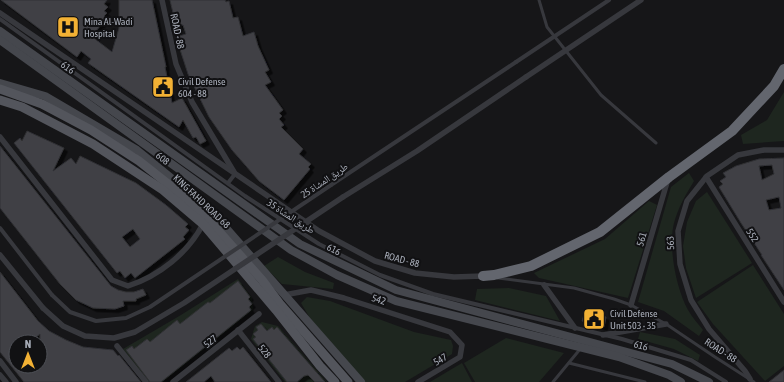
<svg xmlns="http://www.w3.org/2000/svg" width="784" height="382" viewBox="0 0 784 382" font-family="'Asap Condensed','Noto Naskh Arabic',sans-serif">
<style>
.green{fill:#1e261f}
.building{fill:#404145;stroke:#303034;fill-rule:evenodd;filter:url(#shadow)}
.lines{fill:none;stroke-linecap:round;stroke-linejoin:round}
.service{stroke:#37383d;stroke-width:3}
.pedestrian{stroke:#37383d;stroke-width:4}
.minor{stroke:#37383d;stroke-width:5.5}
.secondary{stroke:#45474d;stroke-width:8}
.primary{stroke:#53555c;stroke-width:9}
.motorway{stroke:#63666e;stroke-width:10}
.pedestrian-bridge{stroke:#37383d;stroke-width:4}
.minor-bridge{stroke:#37383d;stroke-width:5.5}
.labels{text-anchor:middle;stroke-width:4;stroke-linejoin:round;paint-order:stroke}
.poi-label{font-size:10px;fill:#a8adb8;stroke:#111113;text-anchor:start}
.street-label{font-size:10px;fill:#a8adb8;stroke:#111113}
</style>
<defs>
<filter id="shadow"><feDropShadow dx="3.5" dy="3.5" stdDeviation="0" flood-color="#0009"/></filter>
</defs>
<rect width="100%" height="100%" fill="#161618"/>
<g class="green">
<path d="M784 92V141L743 144 741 135 767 120Z"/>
<path d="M689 173 694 181C686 194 678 208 674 223 668 247 676 288 688 310 692 317 698 324 703 330L699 336 664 311 638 302 671 187Z"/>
<path d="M707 192 752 263 696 298 686 268 683 246 687 222 696 201Z"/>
<path d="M649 201 657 205 628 298 539 278 534 273 605 239Z"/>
<path d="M278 257 305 272 334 283 333 289 282 284 264 266Z"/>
<path d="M753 265 784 314V366L765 381 713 324 697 302Z"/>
<path d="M238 279 252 298 253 310 163 382H149L123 349 181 315Z"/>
<path d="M509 288 546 296 560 321 475 300 477 289Z"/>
<path d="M307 297 330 301 414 332 451 340 453 346 452 354 405 382H365L310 318 301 303Z"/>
<path d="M262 322 278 326 327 382H285L251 339 255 326Z"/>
<path d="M640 332 675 339 700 355 698 361 674 349 638 339Z"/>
<path d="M506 338 564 353 539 382H475L464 363Z"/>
<path d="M462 363 472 382H430Z"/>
</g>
<g class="building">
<path d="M1 0H107L104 4 108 7 104 11 107 13 104 16 106 18 93 35 96 38 95 39 112 52 119 28V0H152L166 67H165L172 103 182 98 206 141 200 144 196 137 193 138 183 120 179 127 88 63 91 59 81 51 77 57Z"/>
<path d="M170 0H225L226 2 229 1 233 18 238 17 243 36 254 32 258 46 269 70 265 72 271 82 265 85 283 110 279 113 282 116 279 119 284 125 281 127 303 149 299 154 311 164 308 167 310 169 284 200 259 181 246 166 232 150 209 117 188 74 176 37 186 34 183 25 176 26Z"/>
<path d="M27 131 64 148 53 171 71 158 76 164 80 156 136 183 166 205 188 224 185 227 189 230 183 237 185 239 135 278 131 273 125 278 120 271 117 273 14 143 20 138 22 141ZM133 229 140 239 130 247 122 237Z"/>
<path d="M0 146 111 286 118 290 126 292H134L143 289 146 295 136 299V301H123L124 306 115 309 93 308 76 300 60 284 0 208Z"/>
<path d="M784 158V290L761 255H762L741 223 719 187 723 184 720 181 726 177 723 173 736 166 759 159ZM772 165 774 174 762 180 759 166ZM779 197 781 208 769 210 766 200Z"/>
<path d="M0 272 38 321 49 331 66 340 83 347 113 350 118 356 119 355 141 382H24L0 352ZM40 334V366H16V342H30Z"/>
<path d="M238 281 250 297 248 299 252 304 249 307 251 310 161 382H150L126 350 132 346 134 349 147 339 150 342 177 320 180 324 208 302 210 303Z"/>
<path d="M585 311 606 317 604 327 582 321Z"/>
<path d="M261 324 267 331 272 327 274 330 277 327 325 382H315L308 375 304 376 297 382H287L253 339 256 337 253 334 258 330 256 327Z"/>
<path d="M237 347 240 350 243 347 271 382H215L211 376 204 382H186L229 348 232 351Z"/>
<path d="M784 370V382H769Z"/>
</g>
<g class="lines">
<g class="service">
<path d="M539 0 547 27 601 95 656 143"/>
<path d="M498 278 574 288 614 299 631 305 666 324 715 357 754 382"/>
<path d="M569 363 645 382"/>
<path d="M553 382 581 348"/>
</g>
<g class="pedestrian">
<path d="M0 19 245 196 319 244 380 275 433 294 622 339 691 360 726 382"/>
<path d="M228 183 235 174"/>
<path d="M331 185 516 62"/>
<path d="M0 228 52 295"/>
</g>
<g class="minor">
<path d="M162 0 176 64 192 102 234 172"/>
<path d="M0 13 319 231 375 261 415 273 454 277 483 276"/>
<path d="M0 137 112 280 128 286C159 276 188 253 203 224"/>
<path d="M706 177 784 302"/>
<path d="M343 197 417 151 526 77"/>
<path d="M0 255 43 308"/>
<path d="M544 285 575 328"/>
<path d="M284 295 311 290 344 298 450 332 462 345 460 357 418 382"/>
<path d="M631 305 668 179"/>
<path d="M238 330 279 382"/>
<path d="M603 335 666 324"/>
<path d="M117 346 146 382"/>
<path d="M0 361 16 382"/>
<path d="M0 375 6 382"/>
<path d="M750 379 745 371 709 329 691 300 680 264 678 231 687 201 707 176 738 155 764 150H784"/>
<path d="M173 382 259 314"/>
</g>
<g class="secondary">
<path d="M0 31 300 244 396 290 672 364 709 382"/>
<path d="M0 40 291 250 337 275 396 301 619 357 669 375 681 382"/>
<path d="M0 83 45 96 137 150 180 185 212 212 361 382"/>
</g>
<g class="primary">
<path d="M0 89 42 104 91 130 139 161 177 191 215 227 262 280 280 304 348 382"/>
<path d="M0 100 22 107 93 144 163 190 203 224 276 310 320 366 335 382"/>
</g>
<path class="motorway" d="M483 276 494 275 531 266 600 232 669 177 732 131 774 86 784 69"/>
<g class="pedestrian-bridge">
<path d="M516 62 609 0"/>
<path d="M52 295 70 312 96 321 126 318 150 307 331 185"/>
</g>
<g class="minor-bridge">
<path d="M526 77 641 0"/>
<path d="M43 308 63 326 85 336 114 338 135 332 184 303 343 197"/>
</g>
</g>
<defs>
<g id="hospital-square" transform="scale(1.15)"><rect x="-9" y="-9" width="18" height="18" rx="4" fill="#f2b134" stroke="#111113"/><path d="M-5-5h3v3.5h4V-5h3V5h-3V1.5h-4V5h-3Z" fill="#111"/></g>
<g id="civic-square" transform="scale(1.15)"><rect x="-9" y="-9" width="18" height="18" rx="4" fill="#f2b134" stroke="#111113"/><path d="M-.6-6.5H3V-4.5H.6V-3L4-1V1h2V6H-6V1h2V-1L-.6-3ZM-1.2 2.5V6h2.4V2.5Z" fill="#111"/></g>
</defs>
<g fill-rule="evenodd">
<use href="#hospital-square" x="68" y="27"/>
<use href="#civic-square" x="163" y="87"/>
<use href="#civic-square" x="594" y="319"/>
</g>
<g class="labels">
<g class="poi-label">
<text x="84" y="25">Mina Al-Wadi<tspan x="84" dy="12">Hospital</tspan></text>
<text x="178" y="85">Civil Defense<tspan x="178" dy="12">604 - 88</tspan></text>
<text x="610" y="317">Civil Defense<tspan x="610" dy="12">Unit 503 - 35</tspan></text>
</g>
<g class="street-label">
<text transform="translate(178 31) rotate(78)" y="4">ROAD - 88</text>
<text transform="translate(68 67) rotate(35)" y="4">616</text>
<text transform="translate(163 158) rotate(39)" y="4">608</text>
<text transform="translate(324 180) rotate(-34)" y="4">طريق المشاة 25</text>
<text transform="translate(202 201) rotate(43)" y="4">KING FAHD ROAD 68</text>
<text transform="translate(291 216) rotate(33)" y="4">طريق المشاة 35</text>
<text transform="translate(753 235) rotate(58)" y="4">552</text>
<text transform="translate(641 239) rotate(-74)" y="4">561</text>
<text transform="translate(670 243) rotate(-93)" y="4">563</text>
<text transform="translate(334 249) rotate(26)" y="4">616</text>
<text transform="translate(402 259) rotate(15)" y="4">ROAD - 88</text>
<text transform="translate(379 299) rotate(18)" y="4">542</text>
<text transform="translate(210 341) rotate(-38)" y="4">527</text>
<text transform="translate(641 345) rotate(15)" y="4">616</text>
<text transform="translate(721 350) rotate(33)" y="4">ROAD - 88</text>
<text transform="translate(265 351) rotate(52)" y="4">528</text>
<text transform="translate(440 359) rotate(-31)" y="4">547</text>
</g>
</g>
<g transform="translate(28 354)"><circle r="19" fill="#111113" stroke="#4d4f55"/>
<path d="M0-3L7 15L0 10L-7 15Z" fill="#f2b134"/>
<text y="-6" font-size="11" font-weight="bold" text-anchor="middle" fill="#a8adb8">N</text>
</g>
</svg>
